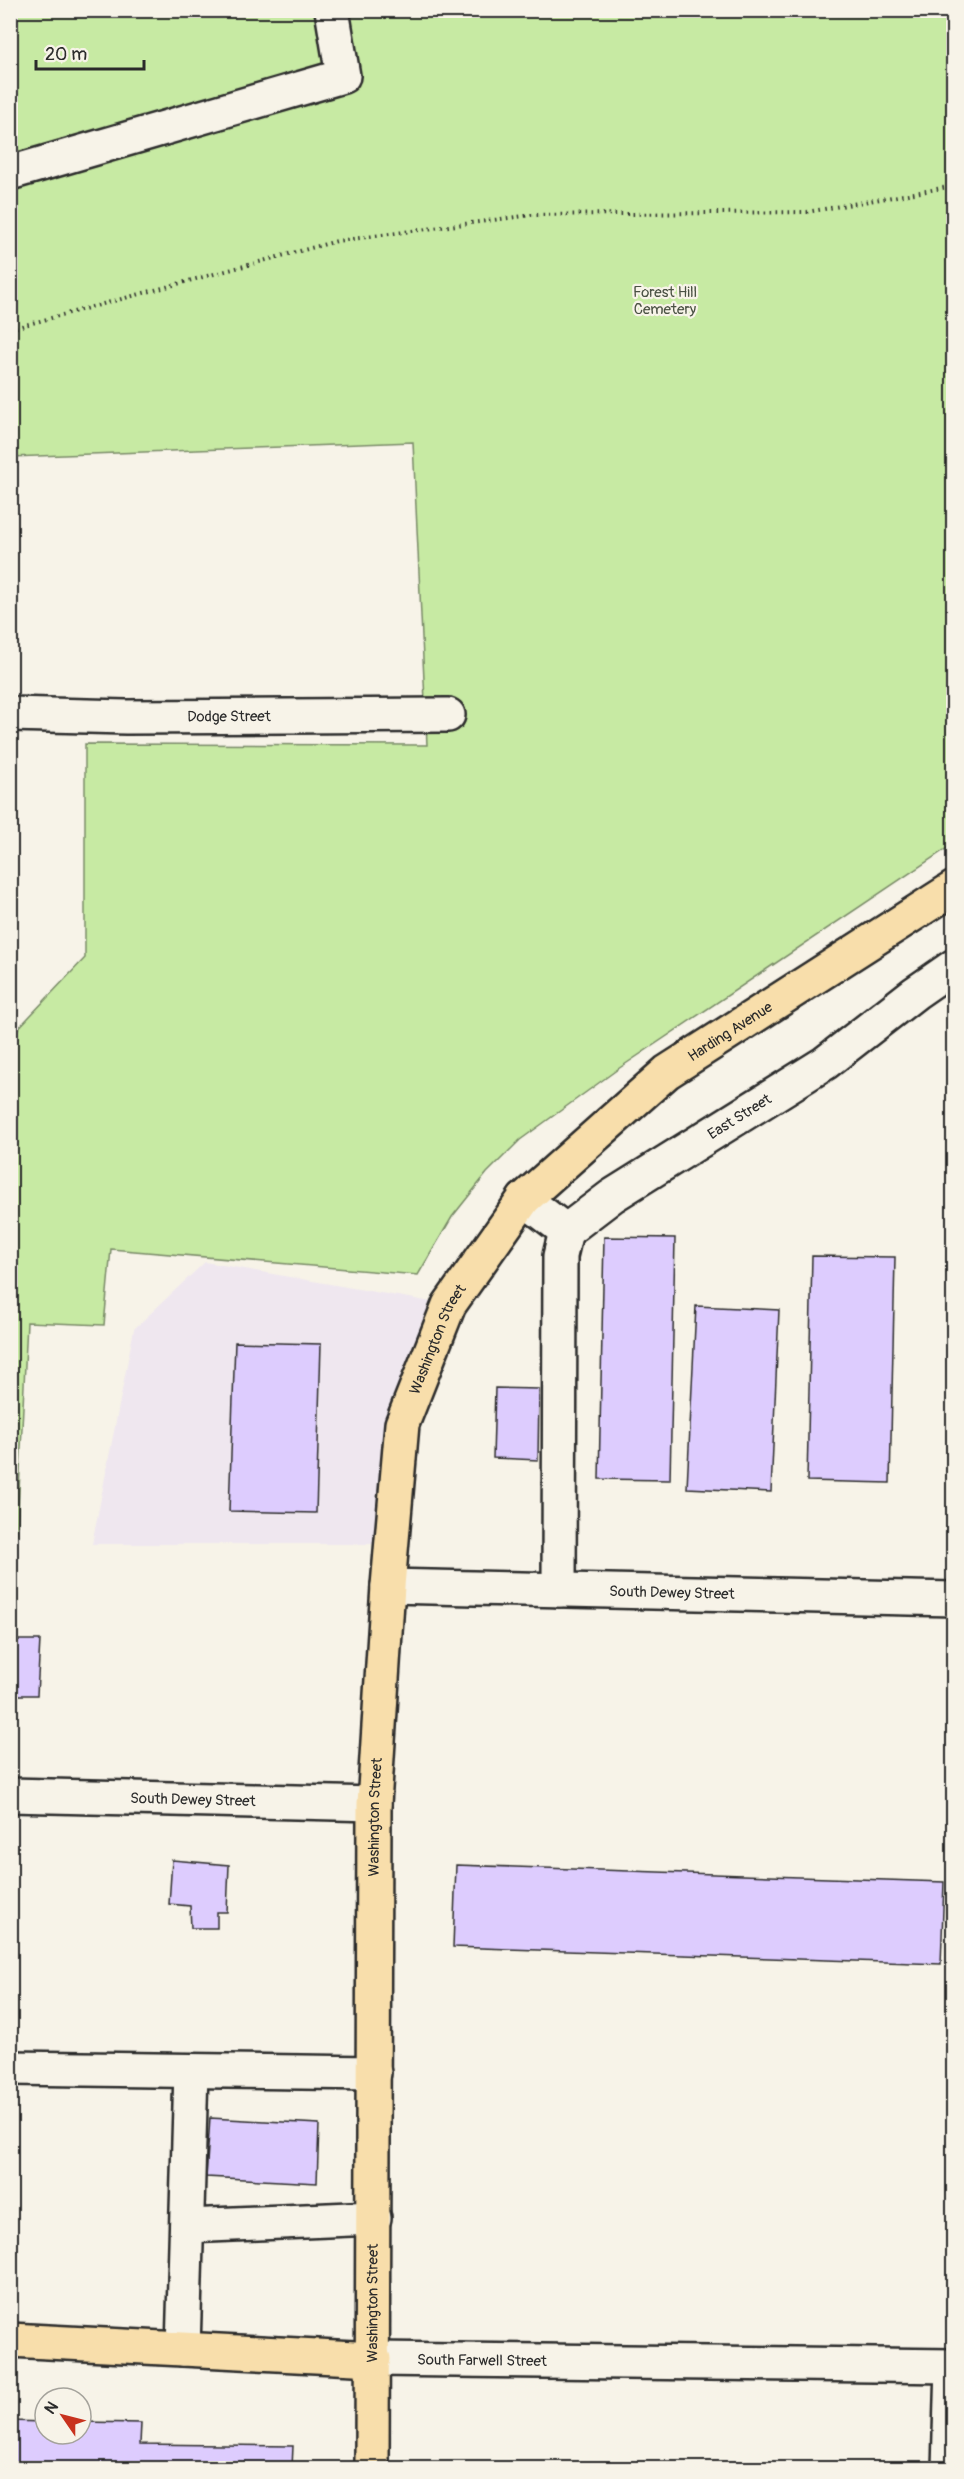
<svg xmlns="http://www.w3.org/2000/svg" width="964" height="2479" viewBox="0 0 964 2479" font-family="Pangolin,sans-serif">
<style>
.built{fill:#efe7ef}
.green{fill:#c7eaa3;stroke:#798a67;stroke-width:1.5}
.building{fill:#ddccfe;stroke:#2b2b2b;stroke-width:1.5}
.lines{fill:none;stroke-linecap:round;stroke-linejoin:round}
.minor-casing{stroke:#2b2b2b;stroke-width:38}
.major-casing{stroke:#2b2b2b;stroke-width:38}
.path{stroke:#2b2b2b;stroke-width:4;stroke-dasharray:1.5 4.5;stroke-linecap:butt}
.minor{stroke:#f7f3e8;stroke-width:33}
.major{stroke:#f8deab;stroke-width:33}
.labels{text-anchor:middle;stroke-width:4.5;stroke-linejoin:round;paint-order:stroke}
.park-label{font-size:15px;fill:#4a5143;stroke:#f7f3e8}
.street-label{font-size:15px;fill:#2b2b2b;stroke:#f7f3e8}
</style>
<rect width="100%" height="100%" fill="#f7f3e8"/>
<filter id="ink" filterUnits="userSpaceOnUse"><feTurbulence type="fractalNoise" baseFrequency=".0167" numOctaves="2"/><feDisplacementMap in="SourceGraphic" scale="12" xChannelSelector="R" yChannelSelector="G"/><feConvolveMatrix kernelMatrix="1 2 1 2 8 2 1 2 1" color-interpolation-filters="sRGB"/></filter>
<g filter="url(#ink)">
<path class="built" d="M205 1262 449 1305 402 1424 392 1544H92L134 1329Z"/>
<path class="green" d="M11 11H953V844L618 1069 520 1140 487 1173 452 1217 418 1275 111 1249 104 1325 27 1322 17 1534H10V1037L85 958V744L427 745 413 442 11 457Z"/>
<g class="building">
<path d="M604 1237 675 1238 670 1480 599 1479Z"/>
<path d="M812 1256 895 1257 890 1483 807 1481Z"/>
<path d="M696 1306 779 1310 771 1492 687 1488Z"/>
<path d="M235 1342 321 1344 316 1513 229 1511Z"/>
<path d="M495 1388 539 1389 538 1460 493 1458Z"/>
<path d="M10 1640H40L37 1695H10Z"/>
<path d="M172 1860 229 1865 227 1912H217V1928H191L190 1906 169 1904Z"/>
<path d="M456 1865 944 1882 941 1964 453 1947Z"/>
<path d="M210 2118 319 2124 317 2183 206 2177Z"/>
<path d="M10 2421 45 2422V2434H81V2422L141 2423 140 2444 293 2446 292 2468H10Z"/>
</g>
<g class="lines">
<g class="minor-casing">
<g id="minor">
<path d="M10 173 343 76 332 10"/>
<path id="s1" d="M10 714 126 717 448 715"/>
<path d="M524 1199 566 1231"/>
<path id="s2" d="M566 1231 612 1196 825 1063 915 993 954 966"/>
<path id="s3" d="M388 1586 954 1599"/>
<path d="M559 1590 560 1256 566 1231"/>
<path id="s4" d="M10 1795 374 1804"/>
<path d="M10 2068 374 2073"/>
<path d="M187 2226 374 2218"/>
<path d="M183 2349 191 2071"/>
<path id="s5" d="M374 2359 954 2366"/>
<path d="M949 2468 952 2366"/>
</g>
</g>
<g class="major-casing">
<g id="major">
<path d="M10 2340 374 2359"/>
<path id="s6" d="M372 2468 374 1804 388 1586 402 1424 449 1305 524 1199 667 1072 954 888"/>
</g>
</g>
<path class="path" d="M10 329 337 241 531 215 807 212 954 186"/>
<use href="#minor" class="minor"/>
<use href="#major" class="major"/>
</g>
</g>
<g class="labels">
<g class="park-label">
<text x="665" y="297">Forest Hill<tspan x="665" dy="17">Cemetery</tspan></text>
</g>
<g class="street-label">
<text dy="5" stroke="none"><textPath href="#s1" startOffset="219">Dodge Street</textPath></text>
<text dy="5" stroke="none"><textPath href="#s6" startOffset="1569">Harding Avenue</textPath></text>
<text dy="5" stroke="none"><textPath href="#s2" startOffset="208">East Street</textPath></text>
<text dy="5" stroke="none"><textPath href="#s6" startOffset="1137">Washington Street</textPath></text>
<text dy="5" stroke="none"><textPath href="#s3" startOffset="284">South Dewey Street</textPath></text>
<text dy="5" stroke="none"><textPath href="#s4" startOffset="183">South Dewey Street</textPath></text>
<text dy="5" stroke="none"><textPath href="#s6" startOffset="651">Washington Street</textPath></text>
<text dy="5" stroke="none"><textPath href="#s6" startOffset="165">Washington Street</textPath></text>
<text dy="5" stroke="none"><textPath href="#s5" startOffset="108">South Farwell Street</textPath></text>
</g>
</g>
<rect width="964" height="2479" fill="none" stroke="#f7f3e8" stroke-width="36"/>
<rect x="18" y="18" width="928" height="2443" fill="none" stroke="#2b2b2b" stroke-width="2" filter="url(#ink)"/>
<g transform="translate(63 2416) rotate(305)"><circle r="28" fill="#f7f3e8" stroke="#a5a39c" stroke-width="1.5"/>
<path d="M0-4.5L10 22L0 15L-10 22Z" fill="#c8321e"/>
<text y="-9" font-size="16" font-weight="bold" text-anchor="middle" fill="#2b2b2b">N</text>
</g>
<path d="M36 60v9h108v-9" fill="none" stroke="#2b2b2b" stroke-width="3"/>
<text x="45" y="60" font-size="18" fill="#2b2b2b" stroke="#f7f3e8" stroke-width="4.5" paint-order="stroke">20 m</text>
</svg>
